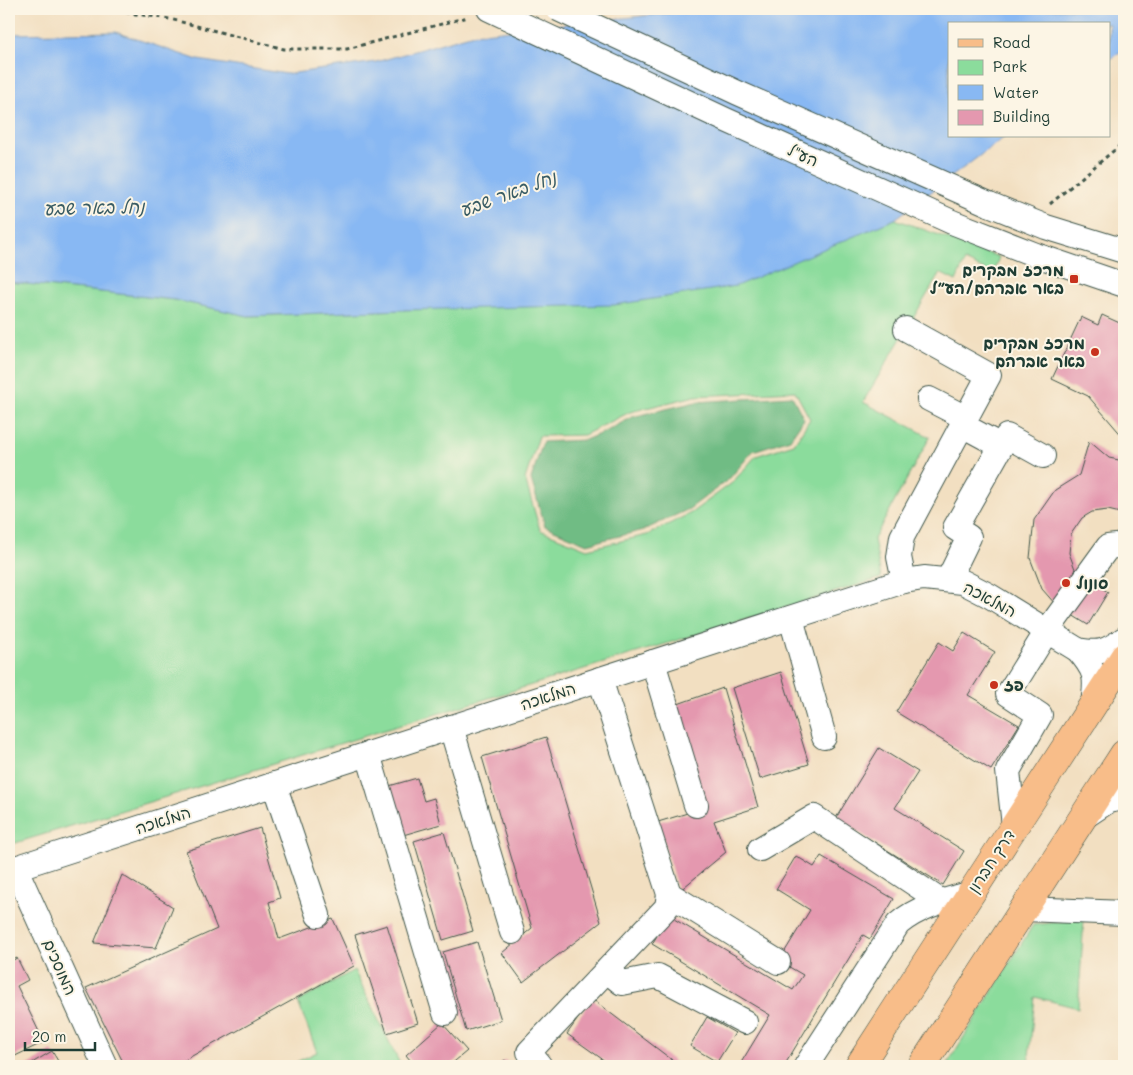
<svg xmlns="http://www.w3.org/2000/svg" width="1133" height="1075" viewBox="0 0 1133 1075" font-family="Mali,'Playpen Sans Hebrew',sans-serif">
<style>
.green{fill:#8bdc9c;stroke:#558c68;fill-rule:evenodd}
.forest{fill:#70bc84;stroke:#487c5c}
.water{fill:#88b8f3;stroke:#547a94}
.building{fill:#e498af}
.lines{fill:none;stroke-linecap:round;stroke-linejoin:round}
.minor-casing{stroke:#3f5549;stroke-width:26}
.major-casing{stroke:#3f5549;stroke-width:29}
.path{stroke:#3f5549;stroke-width:3;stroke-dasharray:4 4;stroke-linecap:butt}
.minor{stroke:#fff;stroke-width:24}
.major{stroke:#f8bd89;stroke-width:28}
.minor-bridge-casing{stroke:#3f5549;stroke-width:26;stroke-linecap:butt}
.minor-bridge{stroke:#fff;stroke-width:24}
.poi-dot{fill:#c8321e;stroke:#fcf5e5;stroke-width:2}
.labels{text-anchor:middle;stroke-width:4;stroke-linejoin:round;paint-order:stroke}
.street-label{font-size:16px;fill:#1f3d34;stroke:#fcf5e5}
.poi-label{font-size:16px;font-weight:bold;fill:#1f3d34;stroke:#fcf5e5;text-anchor:end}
.water-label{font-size:18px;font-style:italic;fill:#395c64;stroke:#fcf5e5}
</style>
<rect width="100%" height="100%" fill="#fcf5e5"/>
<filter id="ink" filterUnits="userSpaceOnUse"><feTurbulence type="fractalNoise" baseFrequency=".02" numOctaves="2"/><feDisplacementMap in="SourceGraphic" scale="10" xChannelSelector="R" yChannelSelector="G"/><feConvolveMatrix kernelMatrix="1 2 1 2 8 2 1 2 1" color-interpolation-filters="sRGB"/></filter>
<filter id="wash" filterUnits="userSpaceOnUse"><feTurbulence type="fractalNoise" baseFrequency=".0096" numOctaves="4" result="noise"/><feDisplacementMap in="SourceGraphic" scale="20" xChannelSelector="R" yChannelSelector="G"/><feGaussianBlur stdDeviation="1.12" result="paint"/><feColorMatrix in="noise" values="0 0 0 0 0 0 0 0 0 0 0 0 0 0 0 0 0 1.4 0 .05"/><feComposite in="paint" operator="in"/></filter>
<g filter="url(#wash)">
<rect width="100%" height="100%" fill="#f2dfc1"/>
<g class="green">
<path d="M895 219 999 257 993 274 965 261 956 281 940 273 863 402 930 437 874 539 881 578 9 845V282L175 300 249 316 402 310 729 287ZM795 391 810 419 794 444 756 456 732 483 691 513 647 535 587 549 540 530 525 479 539 436 584 435 630 412 695 396Z"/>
<path d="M1084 919 1078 1008 1035 997 1028 1066H946L1033 925Z"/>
<path d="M354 970 401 1066H288L317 1052 298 1002Z"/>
</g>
<path class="forest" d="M792 396 804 419 790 439 753 451 729 479 689 509 644 530 587 544 545 526 531 479 543 442 585 440 607 431 632 417 696 402Z"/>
<path class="water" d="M708 9H1124V49L1109 60V24H949V136H1006L895 219 736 286 614 305 402 310 248 316 175 300 9 282V34L116 32 198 60 287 74 376 62 474 34Z"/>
<g id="blocks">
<g class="building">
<path d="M1102 315 1124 325V438L1088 396 1052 379 1081 317 1098 325Z"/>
<path d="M1089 441 1109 458 1124 461V514L1108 510 1092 512 1082 518 1071 534 1069 553 1075 569 1081 575 1108 592 1088 625 1056 605 1042 589 1030 558 1034 520 1055 490 1079 475Z"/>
<path d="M964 633 995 652 968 695 1019 725 991 770 896 712 939 642 953 651Z"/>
<path d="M781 672 809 764 760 779 732 688Z"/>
<path d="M723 688 758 807 714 821 726 852 678 892 658 822 704 808 675 705Z"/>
<path d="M546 737 601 922 523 982 502 953 532 928 482 757Z"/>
<path d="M879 748 918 772 895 808 964 851 943 885 836 818Z"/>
<path d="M417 778 424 801 434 798 441 824 403 835 389 786Z"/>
<path d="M260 828 280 898 269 902 279 939 333 919 354 966 174 1066H125L86 988 217 929 186 851Z"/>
<path d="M444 832 473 931 443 940 414 841Z"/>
<path d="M796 856 814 867 821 856 894 899 870 939 863 935 784 1066H739L770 1015 652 944 669 916 793 990 803 975 779 961 810 910 776 889Z"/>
<path d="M122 875 173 907 156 948 94 943Z"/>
<path d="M387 925 418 1023 387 1033 355 935Z"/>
<path d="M477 942 501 1020 466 1031 443 952Z"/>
<path d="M17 958 28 980 17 986 44 1042 9 1059V962Z"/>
<path d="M592 999 680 1066H612L567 1034Z"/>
<path d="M707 1017 735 1033 717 1062 690 1046Z"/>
<path d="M442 1023 467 1051 449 1066H415L406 1055Z"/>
<path d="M52 1051 61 1066H27Z"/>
<path d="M505 1060 510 1066H497Z"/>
</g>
</g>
</g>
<g filter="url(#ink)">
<use href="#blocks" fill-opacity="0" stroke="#3f5549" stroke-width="1"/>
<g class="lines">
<g class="minor-casing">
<g id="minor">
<path d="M489 9 726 120 952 222 1036 255 1124 285"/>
<path d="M989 204 1046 227 1124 251"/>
<path d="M929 399 966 418"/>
<path d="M962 425 1001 446"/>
<path d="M948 580 969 537 955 528 1007 436 1043 456"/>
<path d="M904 581 899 557 902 537 989 375 906 329"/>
<path d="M791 618 824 737"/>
<path d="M1078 650C1100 654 1105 652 1124 639"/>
<path d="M653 662 696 805"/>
<path d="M451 727 512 932"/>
<path d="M368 754 445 1013"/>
<path d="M274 784 318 915"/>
<path d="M1084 817 1108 801 1124 798"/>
<path d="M1014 826 1008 771 1040 715 1008 694 1047 631 1108 547 1124 545"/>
<path d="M760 849 814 817 942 902"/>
<path d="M15 867 105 1066"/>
<path d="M9 870 904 581 924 578 963 582 990 596 1078 650C1096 671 1097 677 1093 704"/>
<path d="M669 894 778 962"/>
<path d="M1024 909 1124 913"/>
<path d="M607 971 622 983 658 976 745 1022"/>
<path d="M540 1066 529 1052 667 907 669 894 600 679"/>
<path d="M806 1066 898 924C919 906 946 900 972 893"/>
</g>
</g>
<g class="major-casing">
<g id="major">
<path d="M859 1066 1124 657"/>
<path d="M922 1066 1124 754"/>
</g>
</g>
<g class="path">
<path d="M102 9 170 19 284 49H347L468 17"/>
<path d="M618 10 704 9"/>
<path d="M1050 204 1124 142"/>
</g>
<use href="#minor" class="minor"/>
<use href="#major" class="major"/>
<g class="minor-bridge-casing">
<path id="minor-bridge" d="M558 9 738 93 989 204"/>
</g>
<use href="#minor-bridge" class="minor-bridge"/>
</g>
</g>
<g class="poi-dot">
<rect x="1069" y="274" width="10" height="10" rx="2.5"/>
<circle cx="1095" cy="352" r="5"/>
<circle cx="1066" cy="583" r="5"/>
<circle cx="994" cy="685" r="5"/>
</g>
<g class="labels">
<g class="street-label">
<text transform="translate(803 155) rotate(24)" y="6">הע"ל</text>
<text transform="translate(990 599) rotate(28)" y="6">המלאכה</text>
<text transform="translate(548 696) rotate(-18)" y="6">המלאכה</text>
<text transform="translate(163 820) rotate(-18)" y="6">המלאכה</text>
<text transform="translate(991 861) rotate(-57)" y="6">דרך חברון</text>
<text transform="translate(60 967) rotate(66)" y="6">המוסכים</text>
</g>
<g class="poi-label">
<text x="1064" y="276">מרכז מבקרים<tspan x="1064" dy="18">באר אברהם/הע״ל</tspan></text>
<text x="1085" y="349">מרכז מבקרים<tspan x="1085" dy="18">באר אברהם</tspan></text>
<text x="1076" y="589" text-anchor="start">סונול</text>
<text x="1004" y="691" text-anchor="start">פז</text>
</g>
<g class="water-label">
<text transform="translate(508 194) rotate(-20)" y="6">נחל באר שבע</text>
<text transform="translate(94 208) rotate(-1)" y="6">נחל באר שבע</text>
</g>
</g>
<rect width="1133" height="1075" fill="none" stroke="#fcf5e5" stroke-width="30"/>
<rect x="948" y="22" width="162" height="115" fill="#fcf5e5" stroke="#a4ab9e"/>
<rect x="958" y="39" width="25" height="8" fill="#f8bd89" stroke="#a4ab9e"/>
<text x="993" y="48" font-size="15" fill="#1f3d34">Road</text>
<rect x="958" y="60" width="25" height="15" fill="#8bdc9c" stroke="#a4ab9e"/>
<text x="993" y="72" font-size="15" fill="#1f3d34">Park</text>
<rect x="958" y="85" width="25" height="15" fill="#88b8f3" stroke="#a4ab9e"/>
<text x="993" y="98" font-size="15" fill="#1f3d34">Water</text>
<rect x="958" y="110" width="25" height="15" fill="#e498af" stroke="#a4ab9e"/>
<text x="993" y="122" font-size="15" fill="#1f3d34">Building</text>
<path d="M25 1042v8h70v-8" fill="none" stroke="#1f3d34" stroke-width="2.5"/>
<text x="32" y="1042" font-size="15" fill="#1f3d34" stroke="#fcf5e5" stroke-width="4" paint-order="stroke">20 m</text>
</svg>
